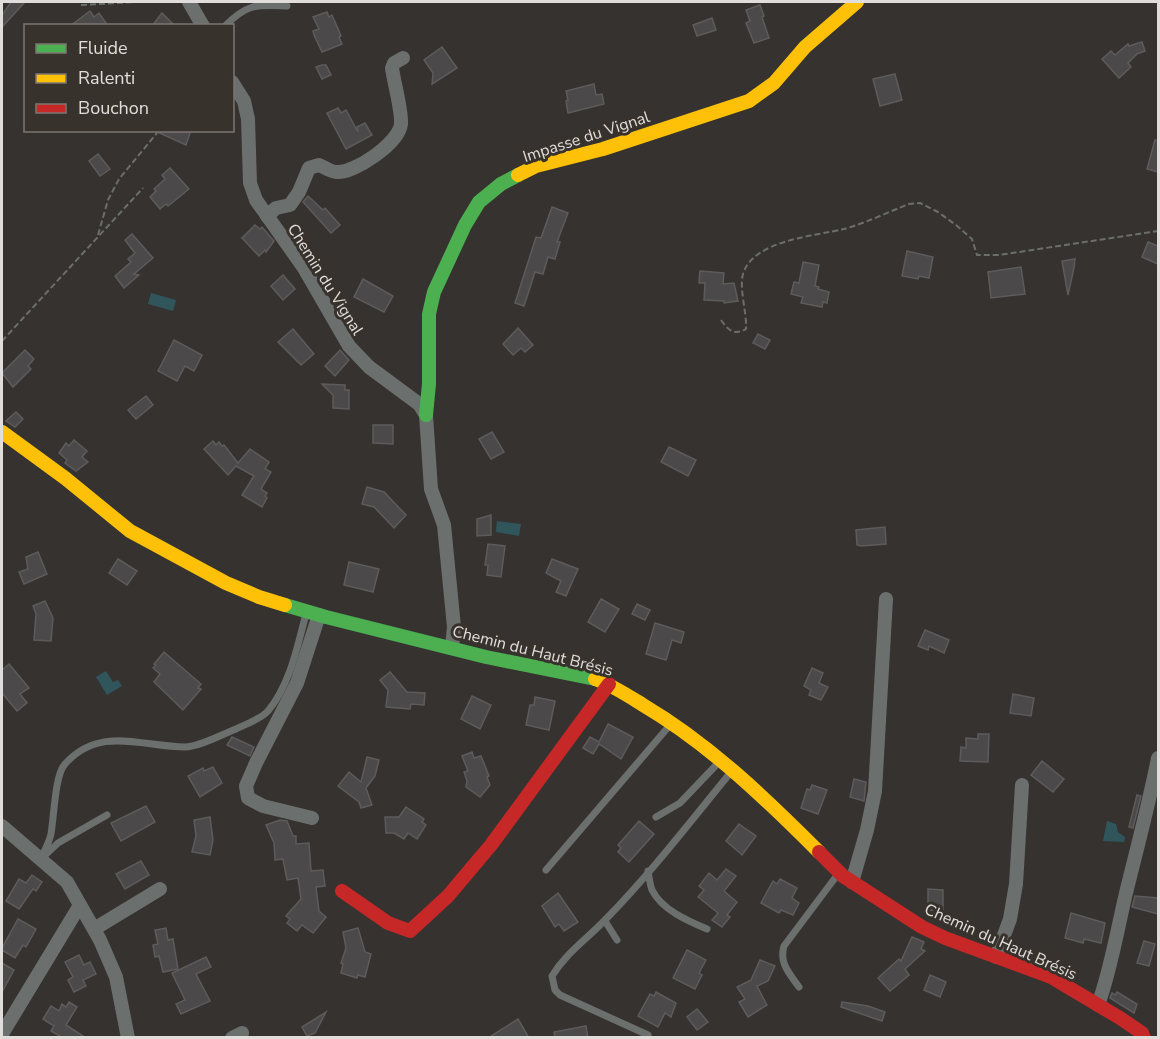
<svg xmlns="http://www.w3.org/2000/svg" width="1160" height="1039" viewBox="0 0 1160 1039" font-family="'Nunito Sans',sans-serif">
<style>
.water{fill:#30565c}
.building{fill:#4b494a;stroke:#5d5b5b;stroke-width:1.5}
.lines{fill:none;stroke-linecap:round;stroke-linejoin:round}
.path{stroke:#6c6e6c;stroke-width:2;stroke-dasharray:6 3;stroke-linecap:butt}
.lane{stroke:#6b6f6e;stroke-width:7}
.street{stroke:#6b6f6e;stroke-width:14}
.fast{stroke:#4caf50;stroke-width:14}
.slow{stroke:#ffc107;stroke-width:14}
.jam{stroke:#c62828;stroke-width:14}
.labels{text-anchor:middle;stroke-width:6;stroke-linejoin:round;paint-order:stroke}
.street-label{font-size:16px;fill:#e1ddda;stroke:#38322d}
</style>
<rect width="100%" height="100%" fill="#353230"/>
<g class="water">
<path d="M151 293 176 300 173 311 148 304Z"/>
<path d="M497 521 521 524 519 536 496 532Z"/>
<path d="M106 671 113 682 118 680 122 686 107 695 96 677Z"/>
<path d="M1107 821 1116 824 1118 832 1125 837 1124 842 1103 841Z"/>
</g>
<g class="building">
<path d="M11 2H25L2 27V15Z"/>
<path d="M760 5 764 16 762 17 769 38 754 43 746 23 750 21 746 10Z"/>
<path d="M90 11 94 17 99 13 108 26H70Z"/>
<path d="M327 12 329 17 332 15 341 36 339 37 342 44 322 52 314 35 313 31 319 29 313 17Z"/>
<path d="M162 13 175 26H152Z"/>
<path d="M712 18 716 30 697 36 693 25Z"/>
<path d="M1142 42 1145 51 1137 54 1128 63 1131 67 1119 78 1102 59 1111 51 1115 55 1128 44 1129 46Z"/>
<path d="M442 47 457 68 432 84 433 73 424 60Z"/>
<path d="M322 65H326L331 75 322 79 316 67Z"/>
<path d="M895 74 902 100 880 106 873 79Z"/>
<path d="M594 84 596 95 602 94 604 104 568 113 566 101 568 100 566 91Z"/>
<path d="M338 108 341 113 346 110 358 132 357 127 365 123 372 135 346 149 327 113Z"/>
<path d="M153 130H191L186 145Z"/>
<path d="M1155 140H1158V172L1147 169Z"/>
<path d="M98 154 110 169 100 176 89 161Z"/>
<path d="M170 168 189 189 168 206 166 204 160 209 150 197 156 191 154 189 165 179 162 175Z"/>
<path d="M308 196 323 210 325 208 340 225 331 233 303 202Z"/>
<path d="M552 207 568 213 557 242H560L555 259 548 257 543 274 535 272 524 306 515 303 536 237 541 238Z"/>
<path d="M255 225 260 229 262 227 274 241 266 252 265 250 259 256 242 238Z"/>
<path d="M132 234 153 258 134 274 139 275 124 288 115 276 131 262 128 259 135 253 125 240Z"/>
<path d="M1148 242 1158 246V264L1142 257Z"/>
<path d="M907 251 933 257 929 278 919 276 918 279 902 276Z"/>
<path d="M1075 259 1074 268 1068 295 1062 261Z"/>
<path d="M803 262 819 265 815 286 819 287 818 289 829 292 827 303 823 302 822 307 801 303 803 297 791 294 794 282 799 283Z"/>
<path d="M1021 267 1025 294 991 298 988 272Z"/>
<path d="M700 271 724 273 723 284 734 283 738 301 724 303V301L704 300 705 283H699Z"/>
<path d="M283 275 295 289 283 300 271 286Z"/>
<path d="M363 279 393 296 384 312 354 297Z"/>
<path d="M518 328 533 345 525 352 521 348 513 355 503 344Z"/>
<path d="M293 329 314 354 301 365 278 342Z"/>
<path d="M758 334 770 340 765 349 753 343Z"/>
<path d="M174 340 202 355 194 371 185 366 177 381 158 371Z"/>
<path d="M25 350 34 359 28 366 31 369 13 387 2 373Z"/>
<path d="M340 350 349 360 335 376 325 366Z"/>
<path d="M322 384 345 385V390H349V409L333 408V395Z"/>
<path d="M146 396 153 405 136 419 128 410Z"/>
<path d="M16 412 23 419 15 427 6 421Z"/>
<path d="M373 425H393V444L373 443Z"/>
<path d="M492 432 504 452 491 459 479 439Z"/>
<path d="M74 440 87 451 82 457 88 462 76 471 65 463 67 460 59 453 66 443 69 446Z"/>
<path d="M213 441 216 445 219 442 222 446 224 445 238 463 250 449 269 462 265 469 271 472 261 489 267 493 265 496 267 498 262 507 242 495 254 476 236 466 228 475 204 449Z"/>
<path d="M669 447 696 460 688 476 661 462Z"/>
<path d="M367 487 384 492 406 515 394 528 374 507 362 504Z"/>
<path d="M491 515V535L477 536V519Z"/>
<path d="M885 527 886 544 861 546 857 545 856 530Z"/>
<path d="M488 544 505 546 501 577 487 575 488 565H485Z"/>
<path d="M38 552 47 574 24 584 19 572 28 569 26 557Z"/>
<path d="M118 559 137 571 127 585 109 573Z"/>
<path d="M552 559 578 569 566 596 556 592 561 581 546 573Z"/>
<path d="M349 562 379 569 373 592 344 585Z"/>
<path d="M601 599 619 609 605 632 588 622Z"/>
<path d="M45 601 53 618 51 641 34 640 36 614 33 606Z"/>
<path d="M637 604 650 610 645 620 632 614Z"/>
<path d="M655 623 684 632 681 643 672 640 666 660 646 654Z"/>
<path d="M925 630 949 640 944 653 929 646 928 650 918 646Z"/>
<path d="M164 652 201 684 198 688 201 689 183 710 154 682 160 674 153 668 156 665 154 664Z"/>
<path d="M9 664 29 688 20 694 27 703 17 711 2 693V670Z"/>
<path d="M812 668 823 673 819 683 828 687 821 700 809 695 811 690 804 686Z"/>
<path d="M390 672 407 692 425 693 424 705 411 704 410 709 386 707 388 690 380 680Z"/>
<path d="M1013 694 1034 698 1031 716 1010 713Z"/>
<path d="M472 696 491 705 480 729 461 719Z"/>
<path d="M535 697 555 701 549 730 526 725 530 705H534Z"/>
<path d="M608 724 633 737 621 759 599 744 593 754 583 748 590 737 599 742Z"/>
<path d="M978 734H989L988 762 960 761 961 747 966 748V738L978 739Z"/>
<path d="M232 737 254 747 250 756 227 745Z"/>
<path d="M472 752 474 758 481 756 489 776 487 777 490 785 480 797 466 787 467 781 464 772 468 771 462 756Z"/>
<path d="M367 757 379 760 375 776 366 788 372 805 361 808 359 802 338 786 349 772 361 782Z"/>
<path d="M1042 761 1064 779 1053 792 1031 775Z"/>
<path d="M213 767 222 783 200 797 188 776 203 768 204 771Z"/>
<path d="M854 779 866 782 864 801 850 797Z"/>
<path d="M812 785 827 790 818 814 801 808 807 789 810 790Z"/>
<path d="M1137 795 1141 796 1133 828 1129 827Z"/>
<path d="M146 806 155 822 121 841 111 823Z"/>
<path d="M406 807 424 819 422 822 426 825 417 839 408 833 404 839 394 833H386L385 817H399Z"/>
<path d="M210 817 213 840 210 855 192 852 196 836 194 820Z"/>
<path d="M280 820 287 821 293 836H296V844L309 843 311 871 323 870 325 886 316 887 319 911 326 917 313 933 302 925 297 931 287 923 290 919 286 916 301 899 298 878 287 880 283 859 275 860 274 843 266 825Z"/>
<path d="M639 821 654 834 629 862 618 852 621 848 618 845Z"/>
<path d="M739 824 756 836 742 855 726 841Z"/>
<path d="M141 861 149 875 125 889 116 874Z"/>
<path d="M726 869 736 876 724 891 737 902 727 915 730 917 722 927 712 920 718 913 698 897 704 890 699 886 709 873 717 880Z"/>
<path d="M32 875 42 882 36 891 33 889 19 909 6 901 19 879 26 883Z"/>
<path d="M780 879 797 888 792 898 799 903 793 915 781 910 779 913 761 903 773 881 777 884Z"/>
<path d="M928 889 943 890V911L928 910Z"/>
<path d="M558 893 578 922 564 931 559 924 555 927 542 906Z"/>
<path d="M1135 896 1158 898V914L1132 907Z"/>
<path d="M1071 913 1105 923 1101 943 1084 939 1083 943 1065 938Z"/>
<path d="M18 919 36 929 26 947 23 945 15 958 2 950V948Z"/>
<path d="M166 928 168 940 173 939 178 969 163 972 159 956 155 957 153 945 158 944 155 930Z"/>
<path d="M358 928 365 952 371 954 365 977 358 975 357 978 341 973 343 964 341 963 346 948 343 932Z"/>
<path d="M912 937 924 942 921 949 925 951 905 969 909 975 890 991 878 978 899 959 901 961Z"/>
<path d="M1144 941 1155 944 1149 966 1137 963Z"/>
<path d="M687 950 706 960 699 973 702 975 695 989 673 978Z"/>
<path d="M79 955 84 965 90 962 96 974 83 980 86 986 74 992 68 980 73 977 65 962Z"/>
<path d="M206 957 211 967 196 974 210 1001 181 1014 176 1004 185 1000 172 973Z"/>
<path d="M760 960 775 966 768 981 757 986 767 1005 748 1017 739 1002 745 999 737 987 751 980Z"/>
<path d="M2 963 14 970 2 992Z"/>
<path d="M930 975 946 982 940 997 924 990Z"/>
<path d="M656 992 676 1003 671 1017 665 1013 658 1027 638 1016 650 994 654 996Z"/>
<path d="M1117 992 1137 1004 1134 1013 1110 998 1112 993 1115 995Z"/>
<path d="M69 1002 77 1007 66 1025 86 1038H63L51 1031 54 1026 43 1019 51 1006 59 1011 62 1004 66 1007Z"/>
<path d="M842 1002 868 1006 885 1012 882 1021 841 1007Z"/>
<path d="M697 1009 708 1022 697 1030 687 1017Z"/>
<path d="M326 1012 315 1033 307 1036 302 1027Z"/>
<path d="M518 1019 529 1038H488Z"/>
<path d="M586 1026 588 1038H555L554 1032Z"/>
</g>
<g class="lines">
<g class="path">
<path d="M81 5 136 2"/>
<path d="M98 235 108 200 119 179 157 133"/>
<path d="M721 320C728 330 734 336 746 329 747 313 739 289 743 274 753 240 815 236 844 229 866 223 888 212 909 204L920 203 938 212 956 225 972 239 977 255H999L1158 231"/>
<path d="M2 341 143 188"/>
</g>
<g class="lane">
<path d="M225 26C248 3 256 5 287 6"/>
<path d="M107 815 58 843 41 859C44 851 49 843 51 834 54 817 55 774 65 764 100 725 142 747 185 747 199 747 223 734 236 729 246 724 261 719 268 711 290 685 297 647 306 614"/>
<path d="M656 817 680 803 719 762"/>
<path d="M546 870 670 725"/>
<path d="M648 871C649 877 650 885 652 890 662 910 688 921 707 929"/>
<path d="M605 921 617 940"/>
<path d="M799 987C789 973 779 963 784 946L838 874"/>
<path d="M648 1035 560 995 555 990 552 976C566 953 587 939 605 920 650 874 690 822 731 772"/>
</g>
<g class="street">
<path d="M189 2 203 26"/>
<path d="M232 82 244 101 248 119 250 183 256 200 304 268 349 346 369 367 419 404 426 415 431 489 444 525 454 627 452 647"/>
<path d="M267 216 276 208 290 205 299 192 309 168 319 165C324 167 331 172 336 172 354 174 399 143 401 124 402 110 394 83 392 68L394 63 403 58"/>
<path d="M312 818 263 806 248 798 246 786 256 763 297 683 319 615"/>
<path d="M2 826 67 882 100 940 116 977 128 1038"/>
<path d="M852 882 867 830 875 791 886 599"/>
<path d="M94 929 160 889"/>
<path d="M996 957 1010 919 1016 884 1022 785"/>
<path d="M1098 1005C1111 969 1117 931 1126 893 1137 848 1149 804 1158 758"/>
<path d="M2 1034 80 905"/>
<path d="M232 1038 242 1033"/>
</g>
<g class="fast">
<path d="M426 415 429 384V314L434 292 465 225 479 202 501 184 518 175"/>
<path d="M285 605 326 617 486 657 595 679"/>
</g>
<g class="slow">
<path d="M518 175 536 166 603 149 749 101 774 83 805 47 857 2"/>
<path d="M2 432 65 478 130 531 226 583 259 597 285 605"/>
<path d="M595 679C612 685 627 695 643 705 709 744 765 798 819 852"/>
</g>
<g class="jam">
<path d="M819 852 843 876 922 927 945 938 1051 977 1120 1018 1142 1033 1144 1038"/>
<path d="M342 891 388 923 410 931 448 896 491 845 609 684"/>
</g>
</g>
<g class="labels">
<g class="street-label">
<text transform="translate(586 136) rotate(-18)" y="6">Impasse du Vignal</text>
<text transform="translate(326 279) rotate(58)" y="6">Chemin du Vignal</text>
<text transform="translate(533 650) rotate(14)" y="6">Chemin du Haut Brésis</text>
<text transform="translate(1001 941) rotate(24)" y="6">Chemin du Haut Brésis</text>
</g>
</g>
<rect width="1160" height="1039" fill="none" stroke="#e1ddda" stroke-width="6"/>
<rect x="24" y="24" width="210" height="108" fill="#38322d" stroke="#7c7672" stroke-width="1.5"/>
<rect x="36" y="44" width="30" height="9" fill="#4caf50" stroke="#7c7672" stroke-width="1.5"/>
<text x="78" y="54" font-size="18" fill="#e1ddda">Fluide</text>
<rect x="36" y="74" width="30" height="9" fill="#ffc107" stroke="#7c7672" stroke-width="1.5"/>
<text x="78" y="84" font-size="18" fill="#e1ddda">Ralenti</text>
<rect x="36" y="104" width="30" height="9" fill="#c62828" stroke="#7c7672" stroke-width="1.5"/>
<text x="78" y="114" font-size="18" fill="#e1ddda">Bouchon</text>
</svg>
